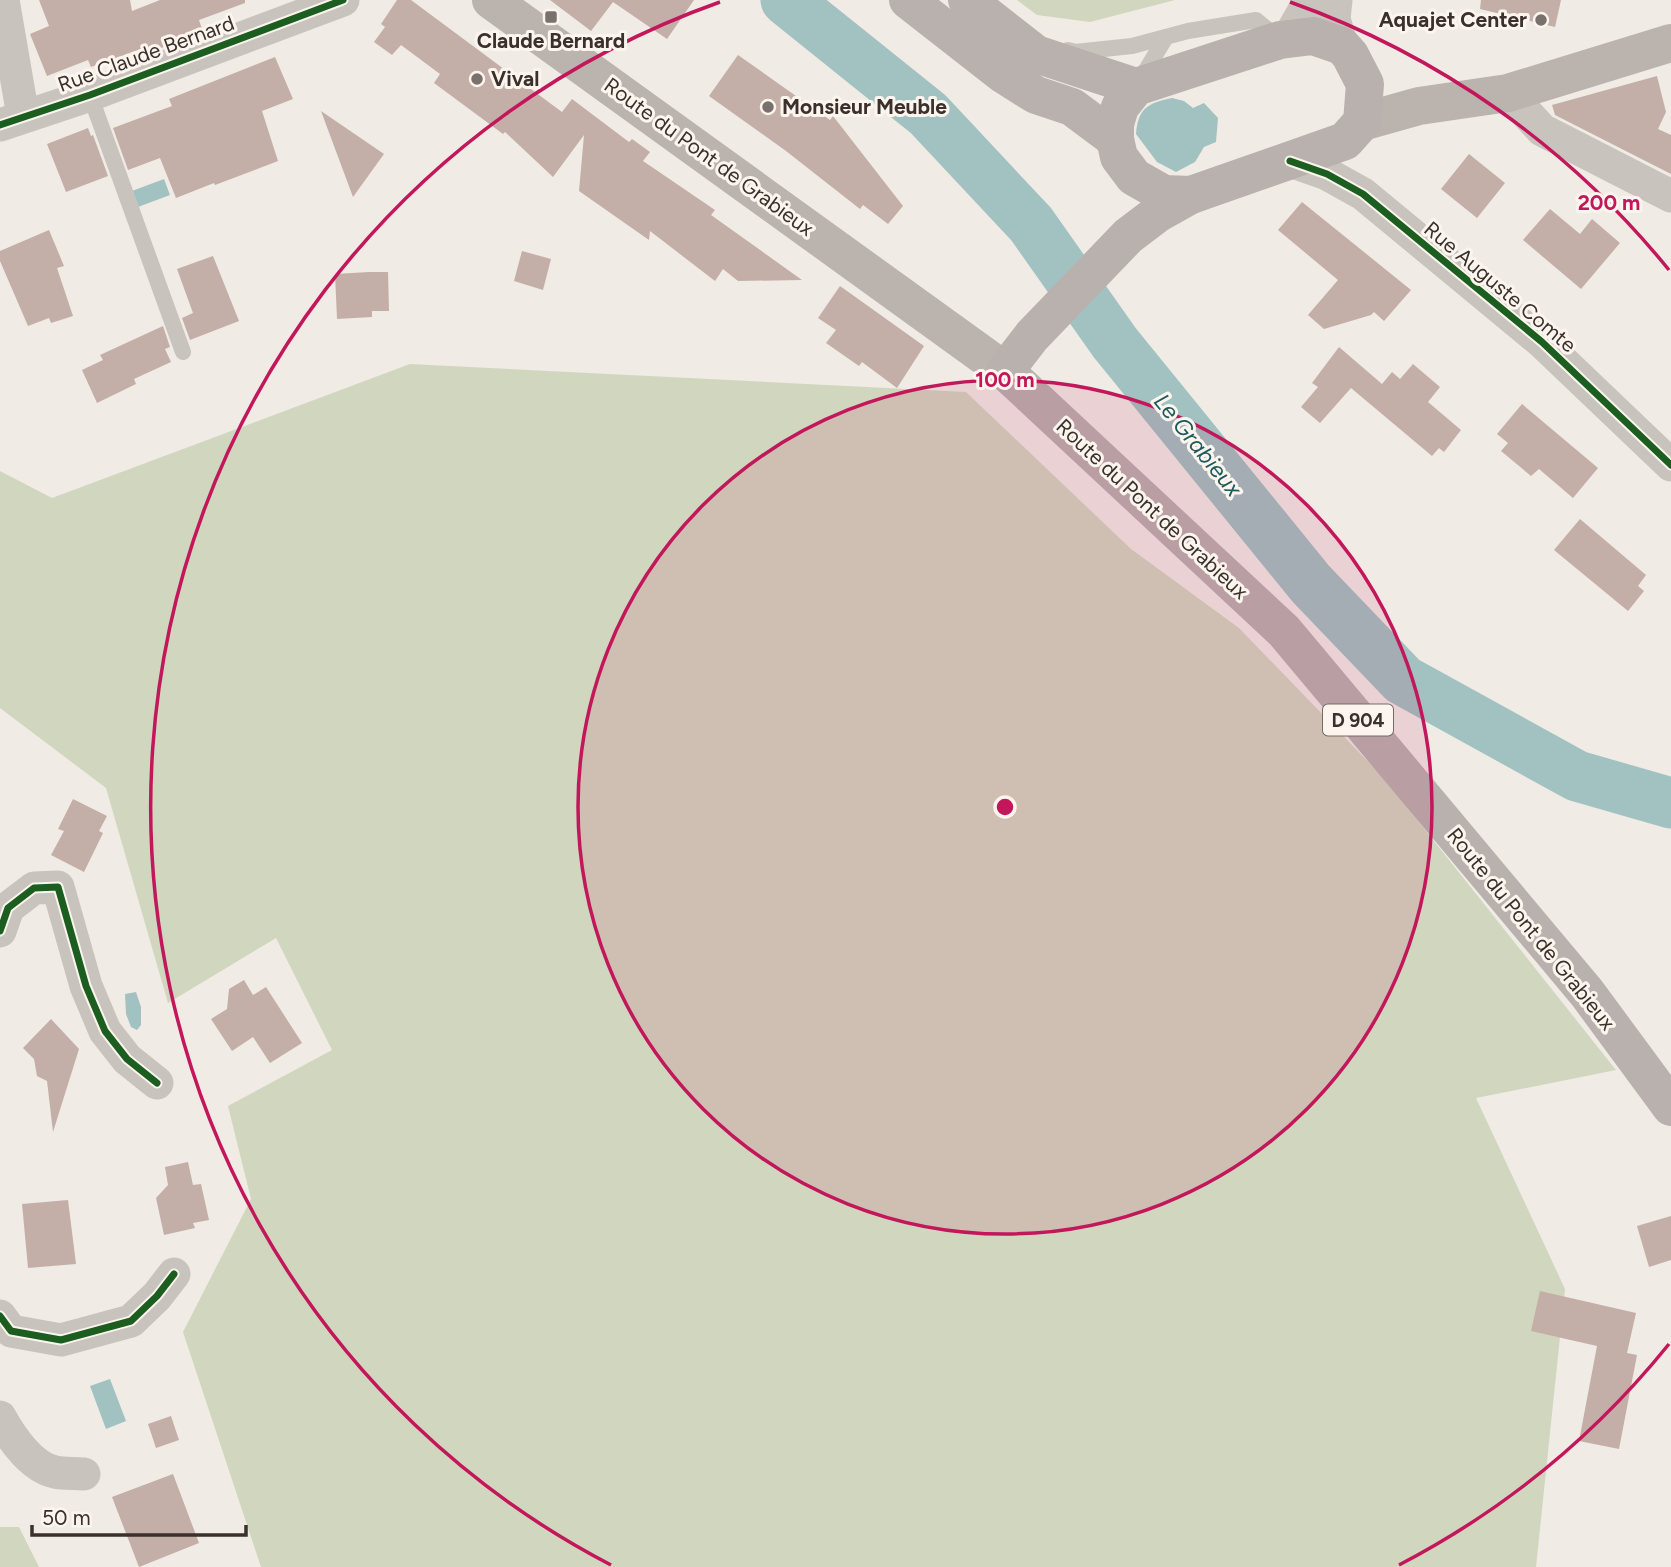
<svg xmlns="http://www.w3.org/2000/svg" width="1671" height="1567" viewBox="0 0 1671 1567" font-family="Figtree,sans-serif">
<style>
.green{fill:#d1d6bf}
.water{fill:#a1c2c1}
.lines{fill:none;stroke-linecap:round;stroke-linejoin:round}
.river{stroke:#a1c2c1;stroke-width:51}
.building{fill:#c3afa7}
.lane{stroke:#c9c3be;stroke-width:16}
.street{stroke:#c9c3be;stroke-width:33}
.secondary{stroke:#bab3ae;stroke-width:38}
.primary{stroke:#b8b1ad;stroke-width:38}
.cycleway-casing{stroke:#fbf5ee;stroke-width:11}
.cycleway{stroke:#1b5e20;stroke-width:7}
.ring{fill:none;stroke:#c2185b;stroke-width:3.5}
.poi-dot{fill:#7a716c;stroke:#fbf5ee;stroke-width:2.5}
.labels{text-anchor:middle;stroke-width:6;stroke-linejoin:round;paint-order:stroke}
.shield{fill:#fbf5ee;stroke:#756b66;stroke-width:2}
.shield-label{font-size:19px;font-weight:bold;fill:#3b302b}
.poi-label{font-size:21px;font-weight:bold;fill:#3b302b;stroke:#fbf5ee;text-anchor:start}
.street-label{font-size:21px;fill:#3b302b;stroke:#fbf5ee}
.water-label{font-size:23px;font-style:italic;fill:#1f5a5e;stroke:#fbf5ee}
.centre{fill:#c2185b;stroke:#fbf5ee;stroke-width:3.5}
.ring-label{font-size:21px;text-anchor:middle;font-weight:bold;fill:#c2185b;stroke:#fbf5ee;stroke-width:6;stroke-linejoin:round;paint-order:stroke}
</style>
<rect width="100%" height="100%" fill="#f0ebe5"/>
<g class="green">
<path d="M1017 0H1175L1090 22 1037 15Z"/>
<path d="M410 364 966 392 1131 549 1239 628 1383 777 1616 1070 1476 1098 1565 1289 1536 1567H261L183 1332 251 1199 228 1106 332 1050 276 938 168 1003 106 788 0 708V471L52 498Z"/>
<path d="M0 1527H19L39 1567H0Z"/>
</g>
<g class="water">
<path d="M1172 98 1184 101 1193 108 1204 103 1218 118 1216 142 1204 147 1195 162 1176 172 1157 162 1136 134C1138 109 1147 103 1172 98Z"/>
<path d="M164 179 170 195 138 207 132 191Z"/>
<path d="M136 992 141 1007V1025L137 1030 131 1027 126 1014 125 994Z"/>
<path d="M110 1379 126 1421 106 1429 90 1386Z"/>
</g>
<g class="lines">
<path class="river" d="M786 0 928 114 1031 224 1115 343 1311 584 1403 680 1577 776 1671 803"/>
</g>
<g class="building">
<path d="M39 0H130L132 11 160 0H245V3L199 20 203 32 148 53 146 47 91 67 88 60 47 76 30 34 49 26Z"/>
<path d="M397 0H411L562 112 572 99 629 142 632 139 650 152 643 161 715 210 711 215 802 280 738 281 723 269 715 281 650 231 649 240 579 191 584 135 553 177 505 132 503 134 434 83 440 74 401 45 392 55 374 42 385 27 381 24Z"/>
<path d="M550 0H694L667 39 613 2 591 31Z"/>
<path d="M1481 0H1561L1555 27 1480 9Z"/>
<path d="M738 55 830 120 833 116 903 206 888 224 863 205 860 209 786 151 709 96Z"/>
<path d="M275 57 293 99 262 111 278 161 215 185 214 183 176 198 160 158 128 170 113 128 172 106 169 99Z"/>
<path d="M1657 76 1666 112 1658 129 1671 135V174L1555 115 1552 105Z"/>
<path d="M321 111 384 154 353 197Z"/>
<path d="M88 128 91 136 93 135 108 176 66 192 47 144Z"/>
<path d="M1469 154 1505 183 1477 218 1441 189Z"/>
<path d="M1302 202 1411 290 1384 321 1374 312 1371 315 1324 329 1308 315 1338 280 1278 230Z"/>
<path d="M1550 209 1580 234 1592 219 1620 243 1581 289 1523 240Z"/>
<path d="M49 230 64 266 57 268 73 316 51 323 49 318 28 326 0 261V251Z"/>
<path d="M522 251 551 259 543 290 514 281Z"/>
<path d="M213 256 239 321 190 340 182 318 193 313 177 269Z"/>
<path d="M369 272H388L389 311H372V317L337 319 335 274Z"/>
<path d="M840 286 924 346 897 388 862 362 859 366 826 343 836 330 818 318Z"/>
<path d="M163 326 170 347 165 349 171 362 134 379 136 384 97 403 82 370 103 360 100 355Z"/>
<path d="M1339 347 1382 384 1392 372 1400 379 1413 364 1440 387 1428 402 1461 430 1444 452 1439 448 1432 456 1351 388 1320 423 1301 407 1318 387 1312 383Z"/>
<path d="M1522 404 1598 468 1573 498 1539 469 1531 476 1501 451 1508 443 1497 434Z"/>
<path d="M1580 519 1646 575 1638 586 1644 591 1628 611 1554 550Z"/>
<path d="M73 799 107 816 99 831 103 833 84 872 51 855 64 831 58 829Z"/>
<path d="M244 980 253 995 266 987 302 1043 270 1063 253 1037 232 1051 211 1019 227 1009 229 989Z"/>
<path d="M51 1019 79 1049 53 1132 47 1081 37 1076 34 1059 23 1048Z"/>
<path d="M188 1162 193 1185 201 1184 209 1220 193 1223 195 1228 164 1235 156 1198 168 1185 165 1167Z"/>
<path d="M68 1200 76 1264 28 1268 22 1204Z"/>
<path d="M1671 1216V1260L1649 1267 1637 1226Z"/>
<path d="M1540 1291 1636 1313 1627 1353 1637 1355 1619 1449 1579 1441 1597 1346 1531 1331Z"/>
<path d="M171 1416 179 1440 156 1448 148 1424Z"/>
<path d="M173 1474 199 1543 139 1567 112 1497Z"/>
</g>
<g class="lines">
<g class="lane">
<path d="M1068 50 1075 52 1132 46 1188 31 1256 20 1278 38"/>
<path d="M1140 80 1166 37"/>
<path d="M90 95 183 352"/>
</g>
<g class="street">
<path d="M3 0 23 116"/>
<path d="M1336 0 1334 19 1342 46"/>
<path d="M1289 37 1310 0"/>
<path d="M1508 93 1542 130 1671 196"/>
<path d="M0 125 90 95 343 0"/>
<path d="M1290 161 1327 174 1363 194 1542 342 1671 465"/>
<path d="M0 931 8 908 34 888 58 887 86 986 105 1031 127 1059 157 1083"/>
<path d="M0 1316 11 1331 61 1340 131 1321 157 1296 174 1274"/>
<path d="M0 1417C11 1437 31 1467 55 1472 64 1474 74 1473 84 1474"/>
</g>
<g class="secondary">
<path d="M491 0 1005 371"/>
<path d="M1362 122 1419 106 1508 93 1671 43"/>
</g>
<g class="primary">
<path d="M908 0 1004 75 1036 95 1072 107 1115 139"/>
<path d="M967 0 1036 54 1136 87"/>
<path d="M1313 36 1342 46 1350 55 1365 84 1362 122 1345 141 1191 195 1164 194 1134 177 1119 157 1115 139V124L1120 107 1136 87 1280 40Z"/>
<path d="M1191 195 1157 214 1128 236 1032 336 1005 371 1284 631 1587 993 1671 1107"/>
</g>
<g class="cycleway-casing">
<g id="cycleway">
<path d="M0 125 90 95 343 0"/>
<path d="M1290 161 1327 174 1363 194 1542 342 1671 465"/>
<path d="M0 931 8 908 34 888 58 887 86 986 105 1031 127 1059 157 1083"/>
<path d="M0 1316 11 1331 61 1340 131 1321 157 1296 174 1274"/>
</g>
</g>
<use href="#cycleway" class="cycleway"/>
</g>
<circle cx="1005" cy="807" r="427" fill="#c2185b" fill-opacity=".12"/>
<g class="ring">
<circle cx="1005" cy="807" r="427"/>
<path d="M1669 1344A854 854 0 0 1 1399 1565M611 1565A854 854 0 0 1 720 2M1290 2A854 854 0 0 1 1669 270"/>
</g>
<g class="poi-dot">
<rect x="544" y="10" width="14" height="14" rx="3.5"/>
<circle cx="1541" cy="20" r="7"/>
<circle cx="477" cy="79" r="7"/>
<circle cx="768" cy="107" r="7"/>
</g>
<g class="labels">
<rect class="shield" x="1323" y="704.5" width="70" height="31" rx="5"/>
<g class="shield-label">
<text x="1358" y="727">D 904</text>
</g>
<g class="poi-label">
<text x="1527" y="27" text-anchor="end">Aquajet Center</text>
<text x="551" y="48" text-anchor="middle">Claude Bernard</text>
<text x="491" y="86">Vival</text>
<text x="782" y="114">Monsieur Meuble</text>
</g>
<g class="street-label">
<text transform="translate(146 54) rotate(-20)" y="7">Rue Claude Bernard</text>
<text transform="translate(709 157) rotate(36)" y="7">Route du Pont de Grabieux</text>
<text transform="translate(1500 287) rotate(40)" y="7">Rue Auguste Comte</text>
<text transform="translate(1152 509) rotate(43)" y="7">Route du Pont de Grabieux</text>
<text transform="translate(1531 929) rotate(51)" y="7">Route du Pont de Grabieux</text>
</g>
<g class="water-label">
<text transform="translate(1198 445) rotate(51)" y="8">Le Grabieux</text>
</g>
</g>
<circle cx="1005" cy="807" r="10" class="centre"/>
<g class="ring-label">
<text x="1609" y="210">200 m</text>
<text x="1005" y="387">100 m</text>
</g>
<path d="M32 1525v10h214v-10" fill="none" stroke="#3b302b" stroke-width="3.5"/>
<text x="42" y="1525" font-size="21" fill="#3b302b" stroke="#fbf5ee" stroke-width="5" paint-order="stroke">50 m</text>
</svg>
